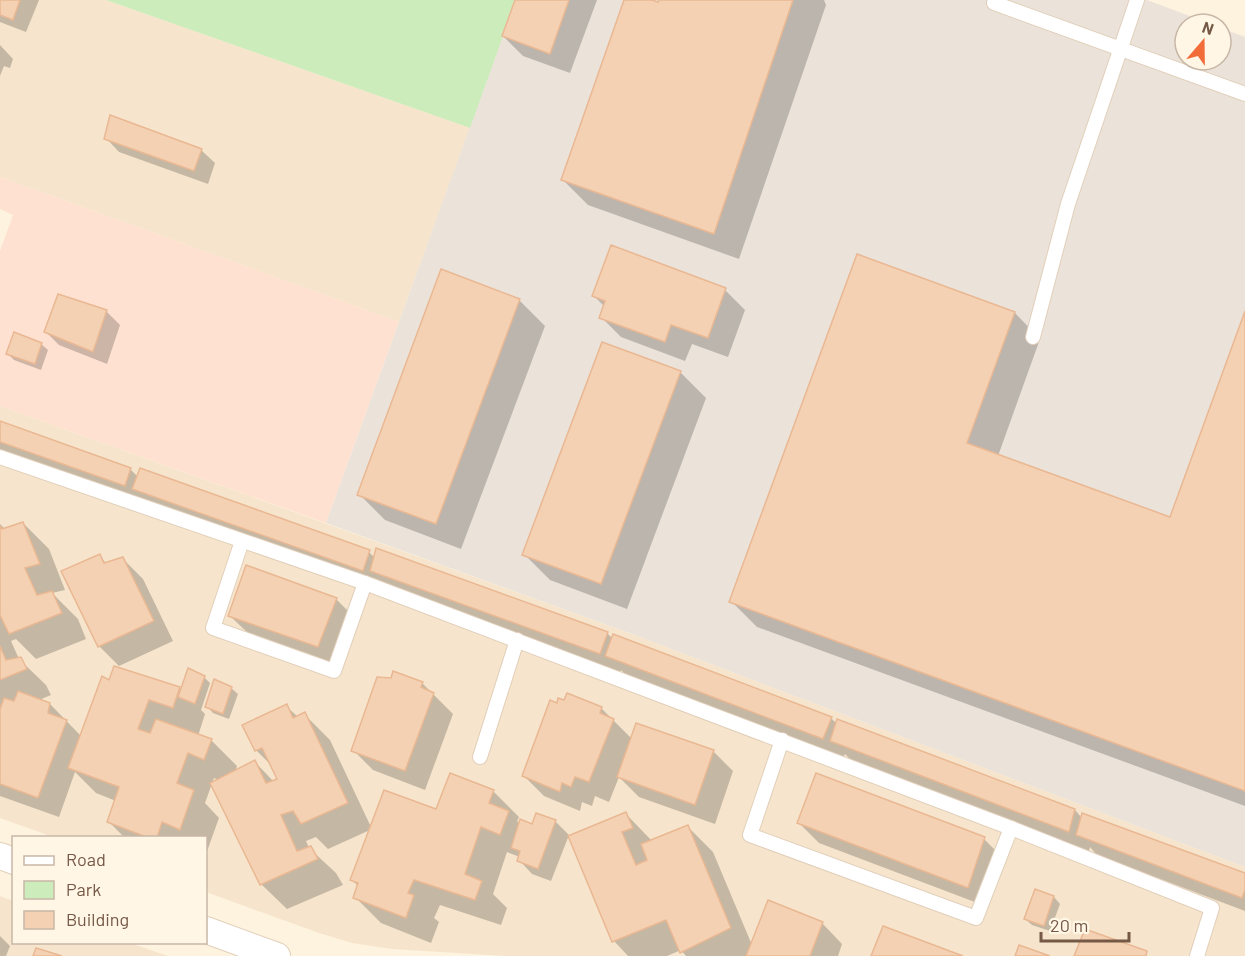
<svg xmlns="http://www.w3.org/2000/svg" width="1245" height="956" viewBox="0 0 1245 956" font-family="Barlow,sans-serif">
<style>
.residential{fill:#f6e5cc}
.commercial{fill:#ffe1d1}
.industrial{fill:#ebe3da}
.green{fill:#cdecbc}
.shadow{fill:#0003}
.building{fill:#f5d1b3;stroke:#e9b893;stroke-width:1.5}
.lines{fill:none;stroke-linecap:round;stroke-linejoin:round}
.lane-casing{stroke:#e2cfba;stroke-width:16}
.street-casing{stroke:#e2cfba;stroke-width:28}
.lane{stroke:#fff;stroke-width:14}
.street{stroke:#fff;stroke-width:26}
</style>
<rect width="100%" height="100%" fill="#fef3de"/>
<g class="residential">
<path d="M0 0H106L470 128 399 322 0 177Z"/>
<path d="M0 406 632 634 1245 867V956H505L392 949 352 943 319 933 206 892V838L53 837 0 818Z"/>
<path d="M0 896 13 901 14 942 130 943 168 956H0Z"/>
</g>
<path class="commercial" d="M0 177 399 322 326 523 0 406V251L13 215 0 209Z"/>
<path class="industrial" d="M516 0H1147L1211 24H1185V60H1221V28L1245 37V867L632 634 326 523Z"/>
<path class="green" d="M106 0H516L470 128Z"/>
<g class="shadow">
<path d="M0 0H39L26 32 0 22Z"/>
<path d="M517 0H597L570 73 523 56 503 36Z"/>
<path d="M626 0H646L659 4 661 0H824L826 5 739 259 588 205 562 179Z"/>
<path d="M0 45 13 59 10 68 4 66 0 76Z"/>
<path d="M106 138 201 150 215 163 208 184 119 152Z"/>
<path d="M858 256 1015 313 1040 339 998 456 1170 519 1245 316V806L757 627 731 601Z"/>
<path d="M725 290 745 310 728 357 692 344 685 361 621 337 601 317 605 307 594 296Z"/>
<path d="M519 300 545 326 461 549 385 520 359 494Z"/>
<path d="M106 311 120 325 107 364 59 345 46 332Z"/>
<path d="M41 344 48 350 41 370 14 360 8 354Z"/>
<path d="M680 372 706 398 627 609 550 580 524 554Z"/>
<path d="M0 423 130 469 138 477 369 552 375 558 377 550 608 634 613 639 831 718 837 724 838 721 1075 810 1082 818 1245 874V911L1097 855 1090 847 1089 851 852 761 845 754 843 758 627 676 621 670 620 674 0 454Z"/>
<path d="M23 523 49 549 65 590 52 593 78 619 86 639 36 659 16 639 11 641 19 659 46 685 51 695 39 700 50 704 81 736 109 682 179 688 182 691 204 677 210 683 201 710 205 714 198 736 211 740 237 766 235 772 255 762 274 782 279 780 273 767 256 750 286 706 298 717 304 714 330 740 371 827 437 811 493 791 519 817 517 821 520 824 533 826 555 821 569 835 551 881 532 874 519 860 520 857 507 852 493 894 507 908 501 925 440 905 434 918 439 922 431 943 381 923 355 897 358 886 352 880 370 830 328 849 316 837 306 841 309 848 336 873 343 885 287 909 261 884 219 780 214 778 205 803 219 818 206 854V838H125L108 821 116 801 96 793 75 772 59 817 0 796V524L5 529Z"/>
<path d="M99 556 107 564 123 559 143 579 173 641 119 666 99 646Z"/>
<path d="M336 599 356 619 338 667 250 635 229 615Z"/>
<path d="M422 683 453 714 425 790 373 770 353 750Z"/>
<path d="M231 688 238 694 229 719 213 713 207 706Z"/>
<path d="M558 705 601 708 632 739 713 751 733 771 715 824 639 797 619 777 609 802 595 796 592 806 582 802 580 811 544 796 524 776Z"/>
<path d="M626 814 652 841 687 826 713 852 752 945 822 923 842 944 838 956H686L681 950 667 956H628L614 941 570 837Z"/>
<path d="M799 823 984 839 1004 859 988 907 819 843Z"/>
<path d="M1054 897 1060 904 1050 931 1032 925 1025 919Z"/>
<path d="M0 936 10 946 6 956H0Z"/>
</g>
<g class="building">
<path d="M0 0H20L13 20 0 15Z"/>
<path d="M515 0H569L550 54 502 36Z"/>
<path d="M624 0H652L658 2 659 0H793L714 234 561 180Z"/>
<path d="M110 115 202 149 194 171 104 139Z"/>
<path d="M611 245 726 288 708 338 671 325 665 342 599 318 605 301 592 296Z"/>
<path d="M857 254 1015 312 967 443 1170 517 1245 311V791L729 602Z"/>
<path d="M441 269 520 299 436 524 357 495Z"/>
<path d="M58 294 107 310 93 352 44 332Z"/>
<path d="M14 332 42 343 35 364 6 354Z"/>
<path d="M602 342 681 371 601 584 522 555Z"/>
<path d="M0 421 131 468 125 486 0 442Z"/>
<path d="M140 468 370 550 363 571 132 489Z"/>
<path d="M23 522 40 564 25 568 37 595 52 591 62 613 9 634 0 615V526L2 529Z"/>
<path d="M376 548 608 632 600 654 370 571Z"/>
<path d="M100 554 104 563 123 557 154 621 98 647 61 571Z"/>
<path d="M246 565 337 598 318 647 228 616Z"/>
<path d="M613 634 832 717 823 739 605 656Z"/>
<path d="M0 646 6 660 21 657 27 669 0 680Z"/>
<path d="M114 666 180 687 173 708 149 700 138 729 150 733 156 719 212 739 204 760 188 753 177 783 194 790 180 830 162 822 157 838H149L107 822 119 787 68 768 102 676 109 680Z"/>
<path d="M188 668 205 676 195 704 178 697Z"/>
<path d="M393 671 423 682 421 687 434 693 405 771 351 751 377 677 391 678Z"/>
<path d="M214 679 232 687 223 714 205 707Z"/>
<path d="M18 691 50 703 48 713 67 720 38 798 0 784V709L4 698 14 701Z"/>
<path d="M567 693 602 707 600 713 614 719 589 782 575 777 571 787 562 783 560 792 522 776 550 700 557 703 558 698 564 700Z"/>
<path d="M287 704 293 718 305 712 348 803 301 824 293 811 281 815 297 851 311 846 318 859 260 885 210 783 255 760 266 783 277 779 262 748 255 751 242 725Z"/>
<path d="M837 719 1075 809 1069 832 830 741Z"/>
<path d="M636 723 714 750 695 805 617 777Z"/>
<path d="M450 773 494 790 489 803 509 811 500 835 481 827 465 874 482 881 475 900 414 880 408 893 414 895 406 918 353 898 358 883 350 880 384 790 436 809Z"/>
<path d="M816 773 985 837 968 888 797 823Z"/>
<path d="M626 812 633 828 622 832 636 865 647 860 641 844 688 825 731 928 680 953 666 920 612 942 568 836Z"/>
<path d="M536 813 556 820 538 869 517 861 520 851 511 848 520 819 532 824Z"/>
<path d="M1082 813 1245 873V890L1242 898 1076 835Z"/>
<path d="M1035 889 1054 896 1044 926 1024 919Z"/>
<path d="M768 900 823 922 810 956H746Z"/>
<path d="M883 926 963 956H871Z"/>
<path d="M1085 929 1147 951 1146 956H1074Z"/>
<path d="M1019 945 1050 956H1015Z"/>
<path d="M36 948 62 956H33Z"/>
</g>
<g class="lines">
<g class="lane-casing">
<g id="lane">
<path d="M994 3 1245 94"/>
<path d="M1033 337 1068 204 1137 0"/>
<path d="M0 457 365 583 1011 828 1212 908 1197 956"/>
<path d="M242 541 213 628 334 671 365 583"/>
<path d="M782 740 750 835 976 918 1011 828"/>
<path d="M480 757 517 640"/>
</g>
</g>
<g class="street-casing">
<g id="street">
<path d="M0 856 14 861"/>
<path d="M206 930 277 956"/>
</g>
</g>
<use href="#lane" class="lane"/>
<use href="#street" class="street"/>
</g>
<rect x="12" y="836" width="195" height="108" fill="#fff6e6" stroke="#c8b7a6" stroke-width="1.5"/>
<rect x="24" y="856" width="30" height="9" fill="#ffffff" stroke="#c8b7a6" stroke-width="1.5"/>
<text x="66" y="866" font-size="18" fill="#755845">Road</text>
<rect x="24" y="881" width="30" height="18" fill="#cdecbc" stroke="#c8b7a6" stroke-width="1.5"/>
<text x="66" y="896" font-size="18" fill="#755845">Park</text>
<rect x="24" y="911" width="30" height="18" fill="#f5d1b3" stroke="#c8b7a6" stroke-width="1.5"/>
<text x="66" y="926" font-size="18" fill="#755845">Building</text>
<g transform="translate(1203 42) rotate(20)"><circle r="28" fill="#fff6e6" stroke="#c8b7a6" stroke-width="1.5"/>
<path d="M0-4.5L10 22L0 15L-10 22Z" fill="#f26c39"/>
<text y="-9" font-size="16" font-weight="bold" text-anchor="middle" fill="#755845">N</text>
</g>
<path d="M1041 932v9h88v-9" fill="none" stroke="#755845" stroke-width="3"/>
<text x="1050" y="932" font-size="18" fill="#755845" stroke="#fff6e6" stroke-width="4.5" paint-order="stroke">20 m</text>
</svg>
